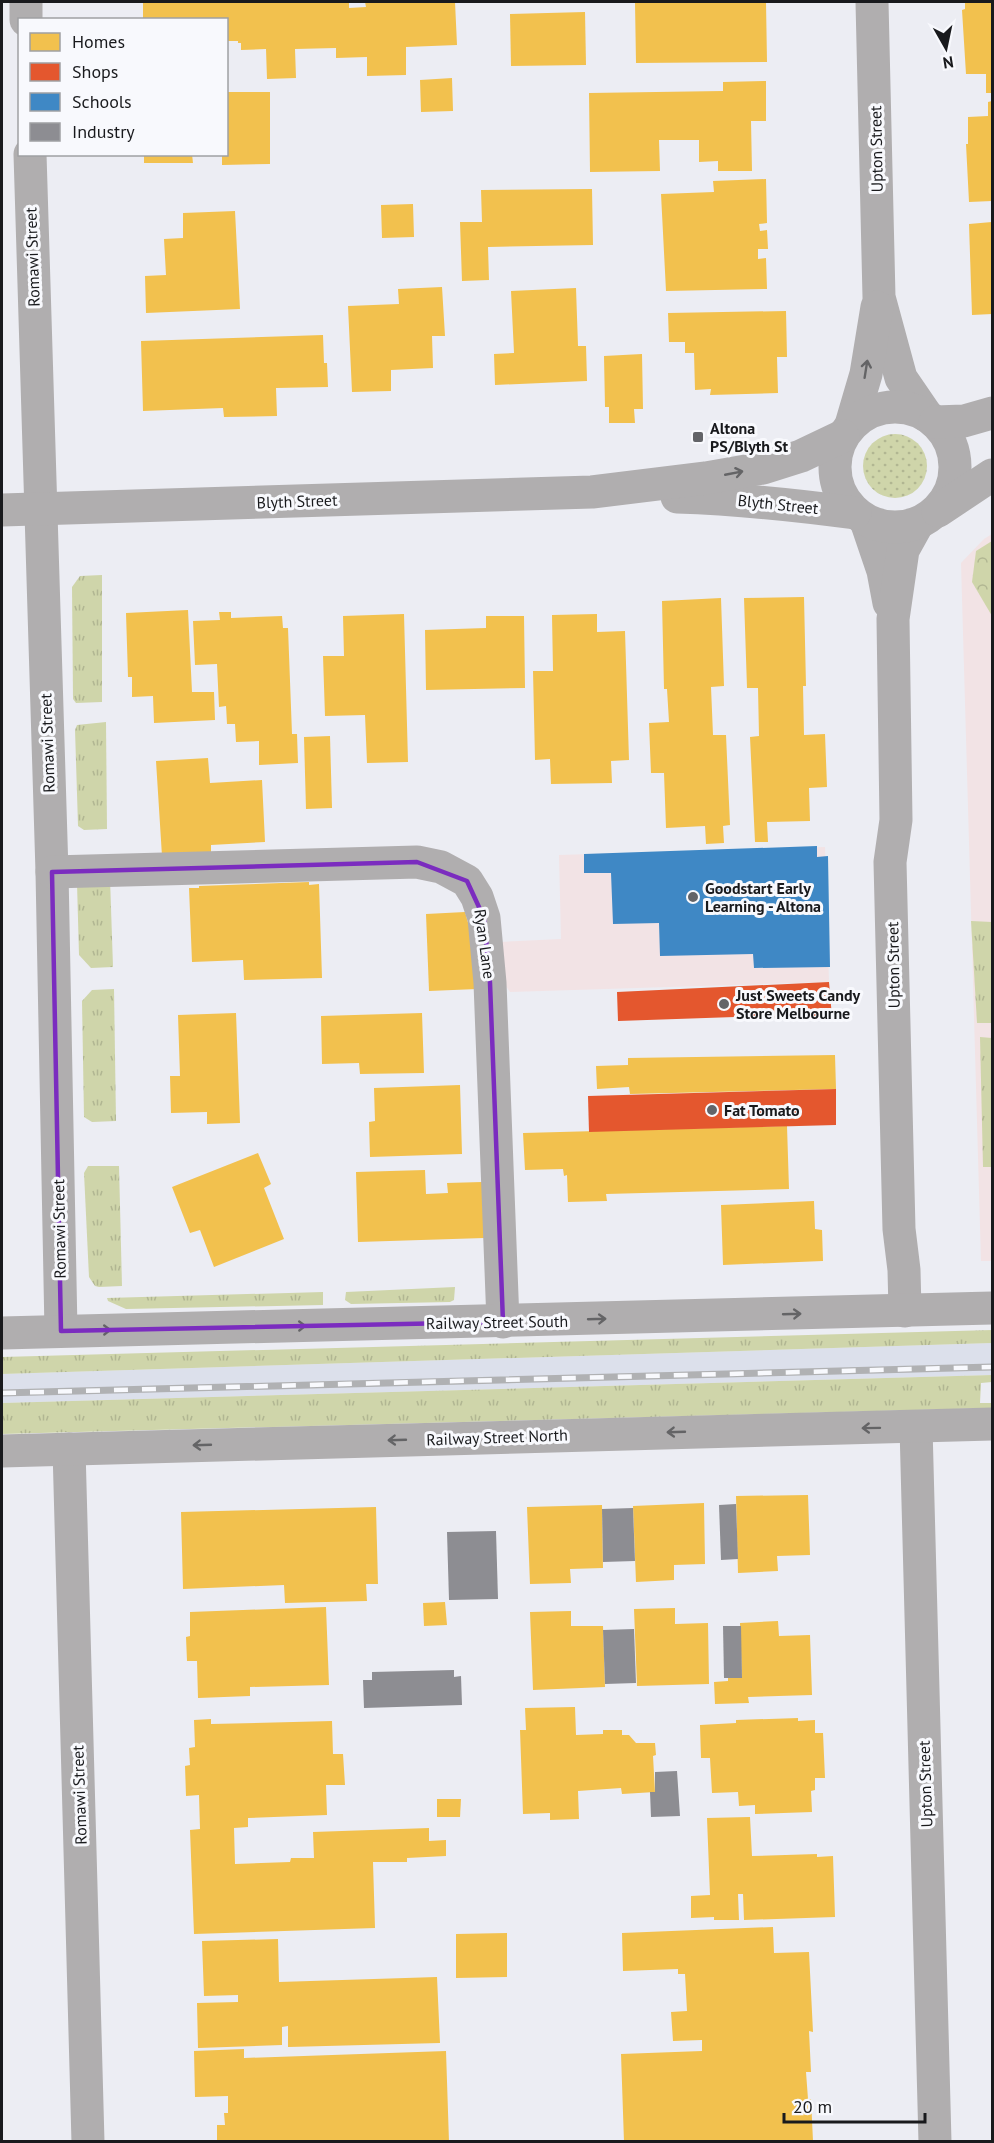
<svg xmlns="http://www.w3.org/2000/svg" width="994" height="2143" viewBox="0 0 994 2143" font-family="'PT Sans',sans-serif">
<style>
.built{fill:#dce0eb}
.education{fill:#f2e3e5}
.grass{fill:url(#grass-tufts)}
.park{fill:url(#park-crowns)}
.garden{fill:url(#garden-dots)}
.homes{fill:#f2c14e}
.shops{fill:#e4572e}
.schools{fill:#3f88c5}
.industry{fill:#8d8d92}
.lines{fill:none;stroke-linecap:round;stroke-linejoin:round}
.street{stroke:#b0aeaf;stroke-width:33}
.secondary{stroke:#b0aeaf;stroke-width:33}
.rail-casing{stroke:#b0b1b3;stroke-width:7}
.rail{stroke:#f8f9fd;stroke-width:4.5;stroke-dasharray:14;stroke-linecap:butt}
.oneway{stroke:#646466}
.marked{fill:none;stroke:#7b2cbf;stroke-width:4.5;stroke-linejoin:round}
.poi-dot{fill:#636468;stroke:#f8f9fd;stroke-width:2}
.labels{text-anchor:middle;stroke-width:6;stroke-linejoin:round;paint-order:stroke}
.street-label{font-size:16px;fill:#191a1d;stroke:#f8f9fd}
.poi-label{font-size:16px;font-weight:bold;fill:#191a1d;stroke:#f8f9fd;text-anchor:start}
</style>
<defs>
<pattern id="grass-tufts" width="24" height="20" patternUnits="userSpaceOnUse" patternTransform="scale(1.5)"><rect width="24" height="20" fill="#cfd5aa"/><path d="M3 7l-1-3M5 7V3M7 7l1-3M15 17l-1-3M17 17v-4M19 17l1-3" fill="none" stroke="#b1b692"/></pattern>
<pattern id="park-crowns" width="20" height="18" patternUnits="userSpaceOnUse" patternTransform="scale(1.5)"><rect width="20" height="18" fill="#cfd5aa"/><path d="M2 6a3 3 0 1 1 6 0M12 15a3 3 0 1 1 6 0" fill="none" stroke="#b1b692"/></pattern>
<pattern id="garden-dots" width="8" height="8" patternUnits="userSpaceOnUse" patternTransform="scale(1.5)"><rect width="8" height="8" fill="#cfd5aa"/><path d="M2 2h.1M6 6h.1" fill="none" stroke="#b1b692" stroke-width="1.8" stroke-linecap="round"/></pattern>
</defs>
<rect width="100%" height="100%" fill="#ecedf3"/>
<path class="built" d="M992 1343V1375L2 1403V1374Z"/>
<g class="education">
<path d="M992 534V1261H981L961 563 984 539Z"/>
<path d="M825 847 829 982 510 992 501 979 500 942 561 939 559 855Z"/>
</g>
<g class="grass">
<path d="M102 575V702L76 703 73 699 72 587 80 576Z"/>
<path d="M106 722 107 829 84 830 78 826 75 730 77 725Z"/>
<path d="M110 878 113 967 91 968 79 955 77 883Z"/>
<path d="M971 921 992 922V1023H977Z"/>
<path d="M114 989 116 1121 92 1122 84 1117 82 1001 92 990Z"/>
<path d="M980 1037 992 1038V1167H983Z"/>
<path d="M88 1166H119L122 1286 99 1287 95 1286 89 1277 84 1173Z"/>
<path d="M455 1287 454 1300 450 1302 351 1304 345 1300 346 1292Z"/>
<path d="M323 1292V1305L126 1309 108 1301 107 1298Z"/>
<path d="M992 1330V1343L2 1374V1357Z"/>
<path d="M992 1375V1382L981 1383 980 1403H992V1408L2 1434V1403Z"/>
</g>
<path class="park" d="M992 541V616L972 582 976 551Z"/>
<circle class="garden" cx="895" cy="466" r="32"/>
<g class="homes">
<path d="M143 2H349V8L366 7 365 2H455L457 45 406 47V75L367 76V57L336 58V48L295 49 296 78 267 79 266 49 241 50V43H238V41H226V20H143Z"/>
<path d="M638 2H766L767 62 636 63 635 3H638Z"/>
<path d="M965 2H992V93H986V74H966L962 10 965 9Z"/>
<path d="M585 12 586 65 511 66 510 14Z"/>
<path d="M452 78 453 111 421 112 420 80Z"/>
<path d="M766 81V121H751L752 171H718V161L699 162V140H659L660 171 590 172 589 93 723 91V82Z"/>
<path d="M226 92H270V164L222 165V154H226Z"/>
<path d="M992 101V201L969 202 966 144H968V117L988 116V102Z"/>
<path d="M144 154H192L193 163H144Z"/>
<path d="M766 179 767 223 759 224 760 231 767 230 768 249H758V259L766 258 767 289 666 291 661 194 714 192 713 181Z"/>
<path d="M592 189 593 245 488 247 489 280 462 281 460 222H482L481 190Z"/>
<path d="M413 204 414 237 382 238 381 205Z"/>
<path d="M235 211 240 309 146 313 145 276 166 275 164 239 183 238V213Z"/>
<path d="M992 222V314L972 315 969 224Z"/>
<path d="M442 287 445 336H432L433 368 391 370V391L352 392 348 306 399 304 398 289Z"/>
<path d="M576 288 578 346H586L587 381 495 385 494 354 514 353 511 291Z"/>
<path d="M786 311 787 357H777L778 393 710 395 711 389 695 390 694 353H685V342H669L668 313Z"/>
<path d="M323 335 324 363H327L328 387 276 388 277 416 224 417 223 408 143 411 141 341Z"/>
<path d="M642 354 643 409H634L635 423H609V407H605L604 356Z"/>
<path d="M804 597 806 686H803L804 735 825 734 827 787 809 788 810 821 767 822 768 842H755L750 737 759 736 758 688H747L744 598Z"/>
<path d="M721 598 724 686 711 687 713 735H726L730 825 723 826 724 843 706 844 705 826 666 828 664 773H651L649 723 669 722 667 689H664L662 601Z"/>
<path d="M188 610 192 692H214L215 720 154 723 153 696 132 697V677H128L126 613Z"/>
<path d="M219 612H231V618L282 616 283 628H288L292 734H297L298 763 259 765V741L236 742 235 724H227L226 706 219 707 217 664 195 665 193 621 220 620Z"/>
<path d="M404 614 408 762 367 763 365 715 325 716 323 656H344L343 616Z"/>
<path d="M597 614V632L625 631 629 760 611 761 612 783 551 784 550 759 535 760 533 671H553L552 615Z"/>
<path d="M486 616H524L525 688 426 690 425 630 486 628Z"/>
<path d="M330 736 332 808 306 809 304 737Z"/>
<path d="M208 758 210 783 262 780 265 842 211 845V854L162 856 156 761Z"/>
<path d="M309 882V885L319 884 322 978 244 980 243 960 192 962 189 888H199V886Z"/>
<path d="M465 912 477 954V989L429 991 426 914Z"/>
<path d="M236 1013 240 1123 207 1124V1112L171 1113 170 1076H180L178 1015Z"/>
<path d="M422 1013 424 1073 360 1074 359 1063 322 1064 321 1016Z"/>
<path d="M835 1055 836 1089 630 1094 629 1087 597 1089 596 1066 628 1065V1058Z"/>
<path d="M460 1085 462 1154 370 1157 369 1122 375 1121 374 1088Z"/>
<path d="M787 1126 789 1189 606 1194 607 1201 568 1202 567 1175 564 1176 563 1169 525 1170 523 1133Z"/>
<path d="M258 1153 271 1184 264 1188 284 1239 214 1267 200 1230 190 1233 172 1187Z"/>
<path d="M425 1170 426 1194 448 1193 447 1183 482 1182 484 1238 358 1242 356 1172Z"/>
<path d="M814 1201 815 1229 822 1230 823 1261 723 1265 721 1205Z"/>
<path d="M808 1495 810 1555 777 1556 778 1571 738 1573 736 1496Z"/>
<path d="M704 1503 705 1564 674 1565V1580L636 1582 633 1506Z"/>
<path d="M602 1505 603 1568 570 1569 571 1583 530 1584 527 1507Z"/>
<path d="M376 1507 378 1584H366L367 1601 285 1603 284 1585 183 1589 181 1512Z"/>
<path d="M445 1602 447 1625 424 1626 423 1603Z"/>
<path d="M326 1607 329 1685 250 1687V1696L198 1698 197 1661H187L186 1637 190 1636V1612Z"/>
<path d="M675 1608V1624L708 1623 709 1684 637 1686 634 1609Z"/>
<path d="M571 1611V1626H603L605 1687 533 1690 530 1612Z"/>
<path d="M778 1621 779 1636 810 1635 812 1695 748 1697 749 1703 715 1704 714 1682 728 1681V1678H742L740 1623Z"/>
<path d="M575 1707 576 1735 603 1734V1730H622V1735H629L636 1743H655L656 1755 653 1756 655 1792 622 1794 621 1788 578 1791 579 1819 550 1820V1813L523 1814 520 1730H526L525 1708Z"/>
<path d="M798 1718V1721L815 1720V1733H823L825 1778H815V1790L811 1791 812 1812 755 1814V1805L739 1806 738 1792 712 1793 710 1758H701L700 1725 736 1723V1720Z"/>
<path d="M211 1719V1724L332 1721 333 1754H343L345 1785H326L327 1815 248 1818V1827L234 1828 235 1864 290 1862 291 1858H314L313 1832 429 1828V1841L446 1840V1856L407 1858V1862H373L375 1928 194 1934 190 1830 200 1829 199 1795 186 1796 185 1766 190 1765 189 1748 195 1747 194 1720Z"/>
<path d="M437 1799H461L460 1817H437Z"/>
<path d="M750 1817 752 1856 817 1854V1857L833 1856 835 1917 744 1920 743 1894H738L739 1920H714V1917L691 1918V1896L710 1895 707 1818Z"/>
<path d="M773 1927 774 1953 809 1952 813 2032 809 2031 811 2072H806L808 2099H811L813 2141 624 2142 621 2054 702 2051V2040L673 2041 671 2012 687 2011 685 1974H678V1969L623 1971 622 1933Z"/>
<path d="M507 1933V1977L456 1978V1934Z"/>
<path d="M278 1939 279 1982 437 1977 440 2043 288 2047V2026L282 2027V2045L198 2048 197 2003 238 2002V1995L204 1996 202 1941Z"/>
<path d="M244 2049V2058L446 2051 449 2142H217V2125H225L224 2113H228V2096L195 2097 194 2051Z"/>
</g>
<g class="shops">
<path d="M829 982 832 1017 767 1019V1016L618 1021 617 992Z"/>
<path d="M836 1089V1125L589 1132 588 1096Z"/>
</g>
<path class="schools" d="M817 846V857L828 856 830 967 754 968 753 954 660 956 659 923 613 924 611 873H584V854Z"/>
<g class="industry">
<path d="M736 1504 738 1559 721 1560 719 1505Z"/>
<path d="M633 1508 635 1561 603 1562 602 1509Z"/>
<path d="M496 1531 498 1599 449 1600 447 1532Z"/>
<path d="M723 1626H741L742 1678H724Z"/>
<path d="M634 1629 636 1683 605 1684 603 1630Z"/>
<path d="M454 1670V1677L461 1676 462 1705 364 1708 363 1680H372V1672Z"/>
<path d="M677 1771 680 1816 651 1817 650 1792H655V1772Z"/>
</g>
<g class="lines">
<g class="street">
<path d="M26 2V20"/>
<path d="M872 2 879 297 901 378 927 416"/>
<path d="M30 154 52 872 61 1331"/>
<path d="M851 425 866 374 877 307"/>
<path d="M866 521 883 571 889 603"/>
<path d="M52 872 417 862 441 867 467 881 477 897 484 918 490 983 503 1322"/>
<path d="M905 1311 904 1270 899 1229 890 862 896 820 893 619 903 550 918 523"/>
<path d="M2 1333 992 1308"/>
<path d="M916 1427 935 2142"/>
<path d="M69 1449 88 2142"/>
<path d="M2 1451 992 1424"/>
</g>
<g class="secondary">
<circle cx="895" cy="467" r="60"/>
<path d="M935 422 964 421 992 413"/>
<path d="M677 497C737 499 796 505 855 513"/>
<path d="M2 510 592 492 706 478 763 468 801 456 843 436"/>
<path d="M938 511 992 475"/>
</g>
<g class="rail-casing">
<path id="rail" d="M2 1393 992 1367"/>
</g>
<use href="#rail" class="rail"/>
</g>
<defs><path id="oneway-shaft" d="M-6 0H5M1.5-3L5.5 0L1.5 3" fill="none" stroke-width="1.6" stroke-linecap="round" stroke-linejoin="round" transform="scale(1.5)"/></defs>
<g class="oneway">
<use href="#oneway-shaft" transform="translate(866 369) rotate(-81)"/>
<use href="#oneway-shaft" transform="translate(734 473) rotate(-11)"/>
<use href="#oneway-shaft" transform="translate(792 1314) rotate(-2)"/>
<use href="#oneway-shaft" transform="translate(597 1319) rotate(-2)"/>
<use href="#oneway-shaft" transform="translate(297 1326) rotate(-1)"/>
<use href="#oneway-shaft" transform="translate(102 1330) rotate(-1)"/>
<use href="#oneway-shaft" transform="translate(871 1428) rotate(179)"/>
<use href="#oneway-shaft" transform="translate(676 1432) rotate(178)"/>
<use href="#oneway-shaft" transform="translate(397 1440) rotate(178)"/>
<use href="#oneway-shaft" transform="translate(202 1445) rotate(178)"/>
</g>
<path class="marked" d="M417 862 467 881 484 918 490 983 503 1322 61 1331 52 872Z"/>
<g class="poi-dot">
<rect x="692" y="431" width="12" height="12" rx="3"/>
<circle cx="693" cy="897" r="6"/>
<circle cx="724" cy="1004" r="6"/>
<circle cx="712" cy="1110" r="6"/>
</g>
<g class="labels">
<g class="street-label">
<text transform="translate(876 149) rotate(-91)" y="6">Upton Street</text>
<text transform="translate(32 257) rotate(-92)" y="6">Romawi Street</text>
<text transform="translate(297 501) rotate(-2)" y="6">Blyth Street</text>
<text transform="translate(778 504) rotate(6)" y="6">Blyth Street</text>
<text transform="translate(47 743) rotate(-92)" y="6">Romawi Street</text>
<text transform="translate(485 944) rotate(82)" y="6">Ryan Lane</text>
<text transform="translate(893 965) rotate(-91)" y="6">Upton Street</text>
<text transform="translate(59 1229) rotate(-91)" y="6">Romawi Street</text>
<text transform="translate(497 1322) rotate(-1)" y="6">Railway Street South</text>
<text transform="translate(497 1437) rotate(-2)" y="6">Railway Street North</text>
<text transform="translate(925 1784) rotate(-92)" y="6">Upton Street</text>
<text transform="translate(79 1795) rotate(-92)" y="6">Romawi Street</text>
</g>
<g class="poi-label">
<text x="710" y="434">Altona<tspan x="710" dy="18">PS/Blyth St</tspan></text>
<text x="705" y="894">Goodstart Early<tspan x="705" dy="18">Learning - Altona</tspan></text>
<text x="736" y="1001">Just Sweets Candy<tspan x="736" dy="18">Store Melbourne</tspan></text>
<text x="724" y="1116">Fat Tomato</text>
</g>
</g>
<rect width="994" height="2143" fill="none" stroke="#191a1d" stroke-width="6"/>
<rect x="18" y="18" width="210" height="138" fill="#f8f9fd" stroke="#9fa0a3" stroke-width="1.5"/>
<rect x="30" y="33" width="30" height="18" fill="#f2c14e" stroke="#9fa0a3" stroke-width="1.5"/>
<text x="72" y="48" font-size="18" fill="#191a1d">Homes</text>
<rect x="30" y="63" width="30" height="18" fill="#e4572e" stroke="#9fa0a3" stroke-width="1.5"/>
<text x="72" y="78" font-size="18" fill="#191a1d">Shops</text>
<rect x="30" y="93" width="30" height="18" fill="#3f88c5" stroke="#9fa0a3" stroke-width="1.5"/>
<text x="72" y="108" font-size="18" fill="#191a1d">Schools</text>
<rect x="30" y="123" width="30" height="18" fill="#8d8d92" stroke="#9fa0a3" stroke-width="1.5"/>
<text x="72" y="138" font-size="18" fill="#191a1d">Industry</text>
<g transform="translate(946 48) rotate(171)" stroke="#f8f9fd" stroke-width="4.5" paint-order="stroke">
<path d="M0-4.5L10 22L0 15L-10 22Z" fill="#191a1d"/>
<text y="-9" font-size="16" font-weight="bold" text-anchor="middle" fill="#191a1d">N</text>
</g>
<path d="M784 2113v9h141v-9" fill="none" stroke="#191a1d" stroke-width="3"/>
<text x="793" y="2113" font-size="18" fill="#191a1d" stroke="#f8f9fd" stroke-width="4.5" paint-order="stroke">20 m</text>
</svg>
